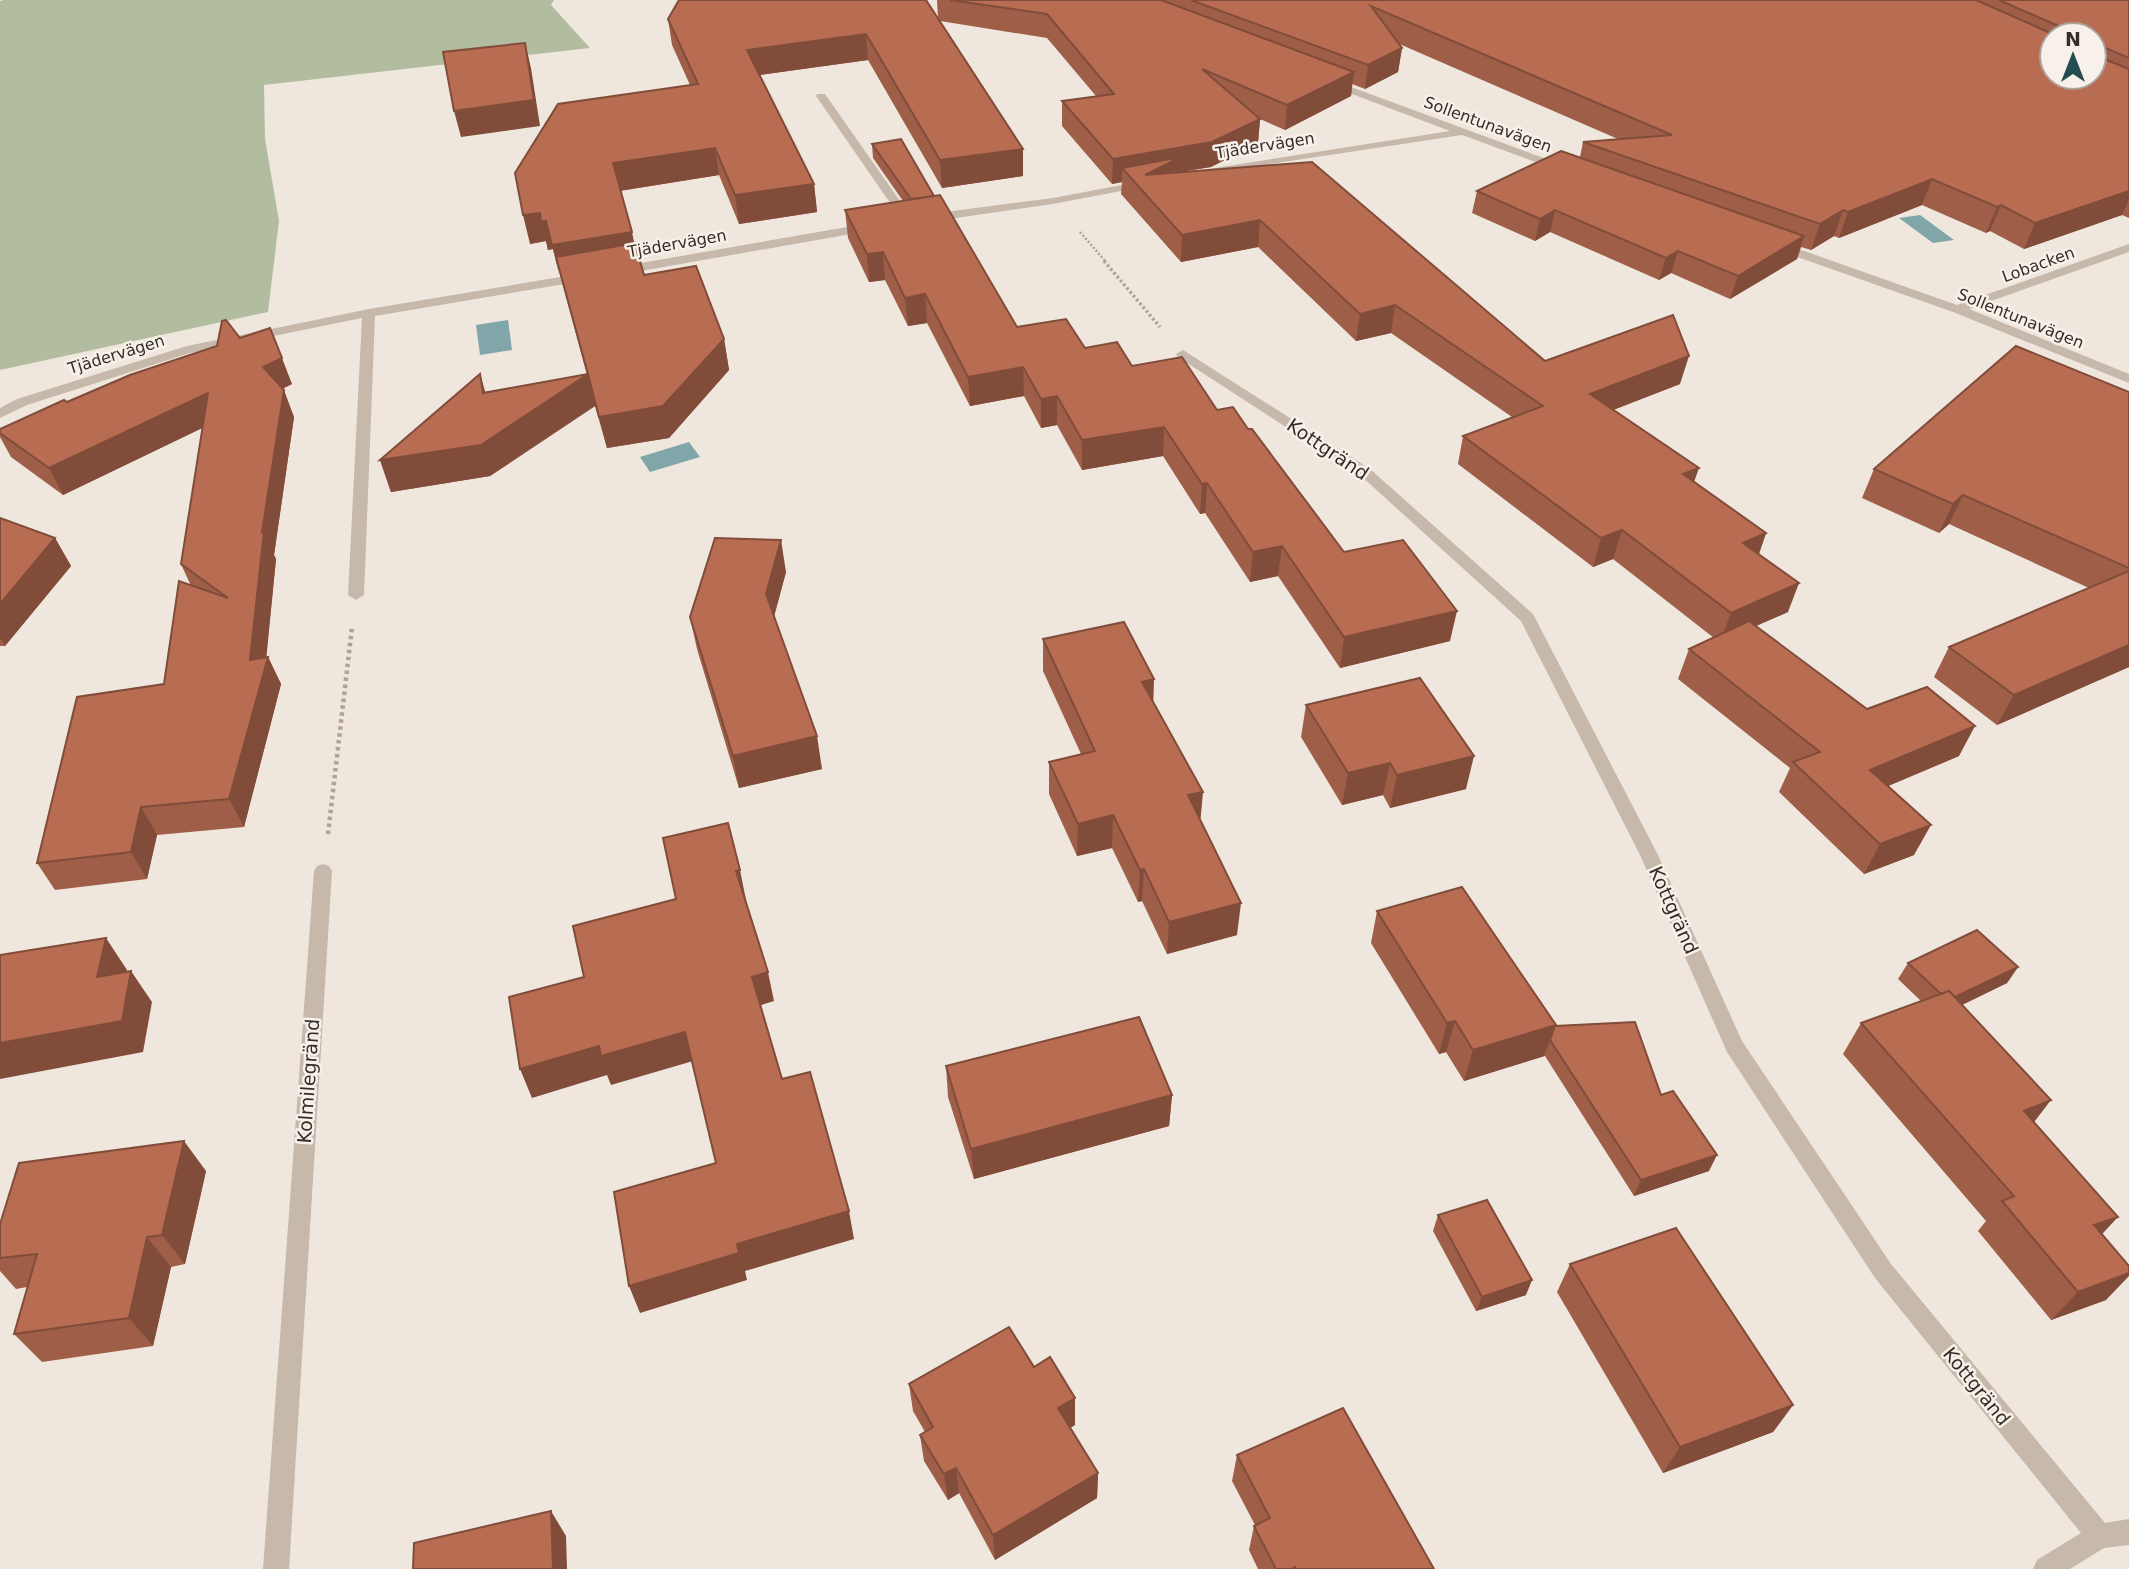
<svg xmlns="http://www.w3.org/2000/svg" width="2129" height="1569" viewBox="0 0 2129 1569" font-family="'DejaVu Sans',sans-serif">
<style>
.green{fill:#b2bc9f}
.water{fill:#80a6a9}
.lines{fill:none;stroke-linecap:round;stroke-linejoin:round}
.path-far2{stroke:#b1a295;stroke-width:2.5;stroke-dasharray:2 2;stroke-linecap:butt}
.path-far1{stroke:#b1a295;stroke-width:3.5;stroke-dasharray:2.5 2.5;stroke-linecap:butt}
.path{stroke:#b1a295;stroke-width:4.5;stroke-dasharray:3.5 3.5;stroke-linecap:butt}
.minor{fill:#c6b8ab;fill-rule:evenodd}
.wall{fill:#9e5e47;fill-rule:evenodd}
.shaded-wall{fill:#814c3a}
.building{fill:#b86d53;stroke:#814c3a;stroke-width:2}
.labels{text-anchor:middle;stroke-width:5;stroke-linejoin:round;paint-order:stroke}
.far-street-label{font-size:16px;fill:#342d29;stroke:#f7f1e9}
.street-label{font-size:19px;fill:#342d29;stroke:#f7f1e9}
</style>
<rect width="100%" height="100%" fill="#efe7dd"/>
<path class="green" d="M4 0H554L551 5 590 48 264 85 265 139 279 221 268 312 0 370V1Z"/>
<g class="water">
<path d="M1920 215 1954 240 1933 243 1899 218Z"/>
<path d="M508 320 512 350 480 355 476 325Z"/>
<path d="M689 442 700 457 650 472 640 457Z"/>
</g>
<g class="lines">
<path class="path-far2" d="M1080 232 1106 262"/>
<path class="path-far1" d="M1104 261 1160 327"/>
<path class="path" d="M328 834 352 627"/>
<g class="minor">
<path d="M1332 80 1565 166 1567 168 1557 170 1462 135 1198 175V171L1202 170 1450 131 1328 85 1327 83Z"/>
<path d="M817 94H825L914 221 912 223H904L816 96Z"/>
<path d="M1143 181 1149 184 1147 186 1053 204 929 222 923 218 929 214 1053 198Z"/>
<path d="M870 223 874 224V230L618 275 612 271 618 267Z"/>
<path d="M1776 241 1957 305 2129 244V252L1969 309 2129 374V383L1953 312 1772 248V242Z"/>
<path d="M584 273 588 274V280L375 316 364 595 356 600 348 595 362 318 190 353 27 405 0 418V408L17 399 187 346 369 309Z"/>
<path d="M1183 350 1370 469 1533 614 1658 855 1742 1041 1891 1264 2105 1523 2129 1519V1545L2104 1548 2070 1569H2033L2037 1560 2081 1533 1875 1278 1727 1052 1640 855 1521 621 1360 475 1178 357 1176 354Z"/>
<path d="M323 864 329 866 332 871 289 1569H263L314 871 317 866Z"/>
</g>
</g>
<g class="wall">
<path d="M937 0H2129V218L2122 215 2024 249 1990 231 1986 233 1922 205 1839 238 1834 236 1811 250 1801 247 1797 259 1730 299 1671 273 1659 280 1550 232 1535 241 1472 213 1477 191 1580 157 1583 142 1618 139 1397 43 1402 48 1398 72 1365 89 1352 84 1351 96 1285 130 1260 119 1258 143 1211 167 1180 172 1545 361 1680 384 1613 410 1694 482 1766 533 1759 554 1788 612 1755 626 1867 709 1959 756 1888 786 1914 855 1864 874 1779 792 1790 768 1678 679 1689 649 1714 638 1613 559 1593 567 1458 464 1463 436 1512 417 1391 333 1356 341 1258 247 1181 262 1121 194 1122 182 1112 184 1062 126V101L1096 96 1047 38 940 21 1023 176 942 188 868 60 760 75 814 184 817 212 739 224 719 175 620 191 634 244 644 275 724 339 729 370 669 438 607 448 595 406 490 476 391 492 380 460 480 374 485 392 587 375 553 249 548 250 546 241 530 244 690 85 672 45 668 19H938ZM2052 35H2094L2052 77Z"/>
<path d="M872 144 934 196 1017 327 1085 348 1132 366 1217 410 1248 429 1344 552 1450 641 1340 668 1278 576 1250 582 1205 513 1200 514 1163 456 1082 470 1057 425 1041 428 1024 396 970 406 927 323 908 326 885 280 869 282 848 238 845 210 903 201 873 158Z"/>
<path d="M240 338 292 384 282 389 294 417 274 555 276 559 266 657H268L281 684 244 827 157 835 147 879 55 890 37 863 164 684 191 586 181 564 202 428 63 495 11 457 0 437V429L67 402Z"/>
<path d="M2129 392V667L1997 725 1934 677 1949 647 2089 588 1949 524 1939 533 1862 498 1874 469Z"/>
<path d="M0 518 55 538 71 566 5 646H0Z"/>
<path d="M786 572 774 617 822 769 739 788 697 649 690 617Z"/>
<path d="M1043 639 1153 702 1200 820 1237 935 1167 954 1142 901 1138 902 1112 848 1077 856 1049 794V762L1081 754 1043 671Z"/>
<path d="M1306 705 1466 789 1390 808 1383 795 1342 805 1301 737Z"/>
<path d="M1377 911 1556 1025 1661 1095 1709 1171 1634 1196 1545 1056 1464 1081 1446 1052 1439 1054 1371 943Z"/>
<path d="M1908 963 2018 967 2007 983 1962 1005 2102 1234 2106 1300 2051 1320 1978 1231 1986 1221 1843 1054 1861 1023 1921 1001 1898 979Z"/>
<path d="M946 1066 1172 1095 1169 1126 974 1179 948 1097Z"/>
<path d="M206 1171 185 1264 171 1267 153 1346 42 1362 14 1334 27 1287 16 1289 0 1271V1224Z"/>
<path d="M1438 1215 1526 1295 1476 1311 1433 1231Z"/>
<path d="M1570 1264 1793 1405 1773 1432 1663 1473 1557 1292Z"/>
<path d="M1034 1367 1075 1425 1070 1428 1098 1473 1097 1498 995 1560 959 1493 948 1500 924 1461 920 1435 925 1432 913 1411 909 1384Z"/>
<path d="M1237 1455 1434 1569H1258L1249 1550 1254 1526 1255 1525 1232 1481Z"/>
</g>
<g class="shaded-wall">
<path d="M866 34 868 60 751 76 747 50Z"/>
<path d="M525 43 531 68 540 126 461 137 454 111Z"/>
<path d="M1402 48 1398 72 1365 89 1368 65Z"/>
<path d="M2106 48 2095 72 2097 51Z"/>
<path d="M1354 72 1351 96 1285 130 1287 105Z"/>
<path d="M1260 119 1258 143 1211 167 1180 172 1149 199 1122 168V182L1112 184 1113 159Z"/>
<path d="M715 148 719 175 618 191 613 163Z"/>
<path d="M1023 149V176L942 188 940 160Z"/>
<path d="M1932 179 1922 205 1839 238 1848 212Z"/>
<path d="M814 184 817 212 739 224 735 195Z"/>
<path d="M2129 191V200L2122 215 2024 249 2035 223Z"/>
<path d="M2001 205 1990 231 1986 233 1997 207Z"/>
<path d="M1555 210 1550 232 1535 241 1540 219Z"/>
<path d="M1843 210 1834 236 1811 250 1820 224Z"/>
<path d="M540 213 546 221 553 249 548 250 546 241 530 244 523 215Z"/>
<path d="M1260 220 1258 247 1181 262 1182 235Z"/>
<path d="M632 232 638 261 556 257 559 274 552 245Z"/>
<path d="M1804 236 1797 259 1730 299 1738 276Z"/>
<path d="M1678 251 1671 273 1659 280 1666 258Z"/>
<path d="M883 252 885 280 869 282 867 254Z"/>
<path d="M925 294 927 323 908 326 905 298Z"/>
<path d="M1395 305 1391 333 1356 341 1360 314Z"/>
<path d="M724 339 729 370 669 438 607 448 599 417Z"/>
<path d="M1689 356 1680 384 1582 422 1590 394Z"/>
<path d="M282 358 292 384 273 393 263 367Z"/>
<path d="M1023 367 1024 396 970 406 968 377Z"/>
<path d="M480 374 489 405 483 393Z"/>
<path d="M588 374 595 406 490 476 391 492 380 460Z"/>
<path d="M284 390 294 417 274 555 276 559 265 671 268 657 281 684 244 827 229 799 250 660 262 532Z"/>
<path d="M208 393 219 420 63 495 49 468Z"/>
<path d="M1057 396V425L1041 428V399Z"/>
<path d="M1164 427 1163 456 1082 470V440Z"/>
<path d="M1699 468 1689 496 1683 474Z"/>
<path d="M1207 483 1205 513 1200 514 1202 484Z"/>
<path d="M1963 495 1949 524 1939 533 1953 504Z"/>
<path d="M1622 530 1613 559 1593 567 1601 538Z"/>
<path d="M1766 533 1756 562 1743 543Z"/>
<path d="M55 538 71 566 5 646 0 638V604Z"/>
<path d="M781 540 786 572 771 627 766 594Z"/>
<path d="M1282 546 1278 576 1250 582 1253 552Z"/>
<path d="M1799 583 1788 612 1720 642 1731 613Z"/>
<path d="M1457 611 1450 641 1340 668 1344 637Z"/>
<path d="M2129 645V667L1997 725 2014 695Z"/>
<path d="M1154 679 1153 711 1142 682Z"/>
<path d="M1975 726 1959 756 1855 800 1870 770Z"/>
<path d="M817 736 822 769 739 788 733 756Z"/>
<path d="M1474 756 1466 789 1390 808 1397 775Z"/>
<path d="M1390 763 1383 795 1342 805 1348 773Z"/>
<path d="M1203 792 1200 825 1188 795Z"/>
<path d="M141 807 157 835 147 879 131 852Z"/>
<path d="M1113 815 1112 848 1077 856 1078 824Z"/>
<path d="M1931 825 1914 855 1864 874 1880 844Z"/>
<path d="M1144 869 1142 901 1138 902 1140 870Z"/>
<path d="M740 870 746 900 742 901 736 871Z"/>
<path d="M1241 903 1237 935 1167 954 1169 922Z"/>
<path d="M106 938 127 970 118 1009 97 977Z"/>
<path d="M2018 967 2007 983 1937 1017 1948 1001Z"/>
<path d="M131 971 152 1002 143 1052 0 1079V1043Z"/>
<path d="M768 972 774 1001 758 1006 752 977Z"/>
<path d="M1455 1021 1446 1052 1439 1054 1447 1023Z"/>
<path d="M1556 1025 1544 1056 1464 1081 1473 1050Z"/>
<path d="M685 1032 693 1061 611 1085 607 1075 532 1098 520 1069 599 1046Z"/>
<path d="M1172 1095 1169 1126 974 1179 971 1149Z"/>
<path d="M2051 1100 2028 1130 2024 1111Z"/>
<path d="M184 1141 206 1171 185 1264 162 1235Z"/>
<path d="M1717 1155 1709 1171 1634 1196 1641 1180Z"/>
<path d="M849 1211 854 1239 745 1271 747 1280 640 1313 629 1286 737 1244Z"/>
<path d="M2118 1217 2091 1246 2094 1225Z"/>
<path d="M147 1237 171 1267 153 1346 129 1318Z"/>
<path d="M2129 1273V1276L2106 1300 2051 1320 2078 1292Z"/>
<path d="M1532 1280 1526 1295 1476 1311 1482 1297Z"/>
<path d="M1075 1398V1425L1058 1435V1408Z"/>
<path d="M1793 1405 1773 1432 1663 1473 1680 1447Z"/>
<path d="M956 1468 959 1493 948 1500 944 1474Z"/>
<path d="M1098 1473 1097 1498 995 1560 993 1535Z"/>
<path d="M551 1511 566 1536 567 1569H553Z"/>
</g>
<g class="building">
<path d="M679 0H926L1023 149 940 160 866 34 747 50 814 184 735 195 715 148 613 163 632 232 552 245 546 221H541L540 213 523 215 515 173 558 104 698 84 668 19Z"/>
<path d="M950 0H1161L1354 72 1287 105 1202 69 1260 119 1212 142 1113 159 1062 101 1114 94 1047 14Z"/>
<path d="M1191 0H1976L2055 35H2052V77H2094V35H2064L2063 28 1999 0H2129V58L2106 48 2097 51V56L2129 69V191L2035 223 2001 205 1997 207 1932 179 1848 212 1843 210 1820 224 1583 142 1672 135 1371 6 1402 48 1368 65Z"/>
<path d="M525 43 534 100 454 111 443 52Z"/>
<path d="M901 139 934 196 911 199 872 144Z"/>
<path d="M1561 151 1804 236 1738 276 1678 251 1666 258 1555 210 1540 219 1477 191Z"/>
<path d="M1181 157 1145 175 1312 162 1545 361 1673 315 1689 356 1590 394 1699 468 1683 474 1766 533 1743 543 1799 583 1731 613 1622 530 1601 538 1463 436 1543 406 1395 305 1360 314 1260 220 1182 235 1122 168Z"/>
<path d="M940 195 1017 327 1066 319 1085 348 1117 342 1132 366 1182 357 1217 410 1233 407 1248 429H1252L1344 552 1403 540 1457 611 1344 637 1282 546 1253 552 1207 483 1202 484 1164 427 1082 440 1057 396 1041 399 1023 367 968 377 925 294 905 298 883 252 867 254 845 210Z"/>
<path d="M635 243 644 275 696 266 724 339 663 406 599 417 588 374 481 445 380 460 480 374 483 393 588 374 556 257Z"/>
<path d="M226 320 240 338 270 328 282 358 263 367 284 390 262 532 264 531 250 660 268 657 229 799 141 807 131 852 37 863 77 697 164 684 179 581 228 598 181 564 208 393 49 468 0 433V429L64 400 67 402 130 375 217 346 222 321Z"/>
<path d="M2016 346 2129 392V568L1963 495 1953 504 1874 469Z"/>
<path d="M0 518 55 538 0 604Z"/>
<path d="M715 538 781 540 766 594 817 736 733 756 690 617Z"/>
<path d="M2129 571V645L2014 695 1949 647Z"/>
<path d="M1749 621 1867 709 1927 687 1975 726 1870 770 1931 825 1880 844 1793 762 1820 752 1689 649Z"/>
<path d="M1124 622 1154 679 1142 682 1203 792 1188 795 1241 903 1169 922 1144 869 1140 870 1113 815 1078 824 1049 762 1095 751 1043 639Z"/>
<path d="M1420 678 1474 756 1397 775 1390 763 1348 773 1306 705Z"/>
<path d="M728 823 740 870 736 871 768 972 752 977 782 1079 810 1072 849 1211 737 1244 739 1253 629 1286 614 1192 716 1163 685 1032 601 1056 599 1046 520 1069 509 997 584 977 573 926 676 899 663 838Z"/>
<path d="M1462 887 1556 1025 1473 1050 1455 1021 1447 1023 1377 911Z"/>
<path d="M1977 930 2018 967 1955 997 1949 991 1941 994 1908 963Z"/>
<path d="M106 938 97 977 131 971 122 1021 0 1043V955Z"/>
<path d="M1949 991 2051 1100 2024 1111 2118 1217 2094 1225 2129 1266V1273L2078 1292 2002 1201 2014 1196 1861 1023Z"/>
<path d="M1139 1017 1172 1095 971 1149 946 1066Z"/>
<path d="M1635 1022 1661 1095 1673 1091 1717 1155 1641 1180 1550 1040 1555 1026Z"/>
<path d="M184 1141 162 1235 147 1237 129 1318 14 1334 37 1254 0 1258V1224L19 1163Z"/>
<path d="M1487 1200 1532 1280 1482 1297 1438 1215Z"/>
<path d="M1676 1228 1793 1405 1680 1447 1570 1264Z"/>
<path d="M1009 1327 1034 1367 1050 1357 1075 1398 1058 1408 1098 1473 993 1535 956 1468 944 1474 920 1435 933 1427 909 1384Z"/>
<path d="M1343 1408 1434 1569H1296L1295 1567 1292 1569H1276L1254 1526 1270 1518 1237 1455Z"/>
<path d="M551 1511 553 1569H413L414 1543Z"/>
</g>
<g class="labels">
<g class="far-street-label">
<text transform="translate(1488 124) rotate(20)" y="6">Sollentunavägen</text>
<text transform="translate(1265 145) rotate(-9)" y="6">Tjädervägen</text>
<text transform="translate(677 243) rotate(-10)" y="6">Tjädervägen</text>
<text transform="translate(2038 264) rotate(-20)" y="6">Lobacken</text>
<text transform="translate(2021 318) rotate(22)" y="6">Sollentunavägen</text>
<text transform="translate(116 354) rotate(-17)" y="6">Tjädervägen</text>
</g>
<g class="street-label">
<text transform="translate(1328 449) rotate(34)" y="7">Kottgränd</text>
<text transform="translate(1674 910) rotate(66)" y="7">Kottgränd</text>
<text transform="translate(308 1081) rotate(-86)" y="7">Kolmilegränd</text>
<text transform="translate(1977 1386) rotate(51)" y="7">Kottgränd</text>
</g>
</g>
<g transform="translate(2073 56)"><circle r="33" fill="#f7f1e9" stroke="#a9a39c" stroke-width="2"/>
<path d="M0-5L12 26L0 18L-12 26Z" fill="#234d51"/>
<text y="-10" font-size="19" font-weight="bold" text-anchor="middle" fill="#342d29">N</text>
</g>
</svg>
